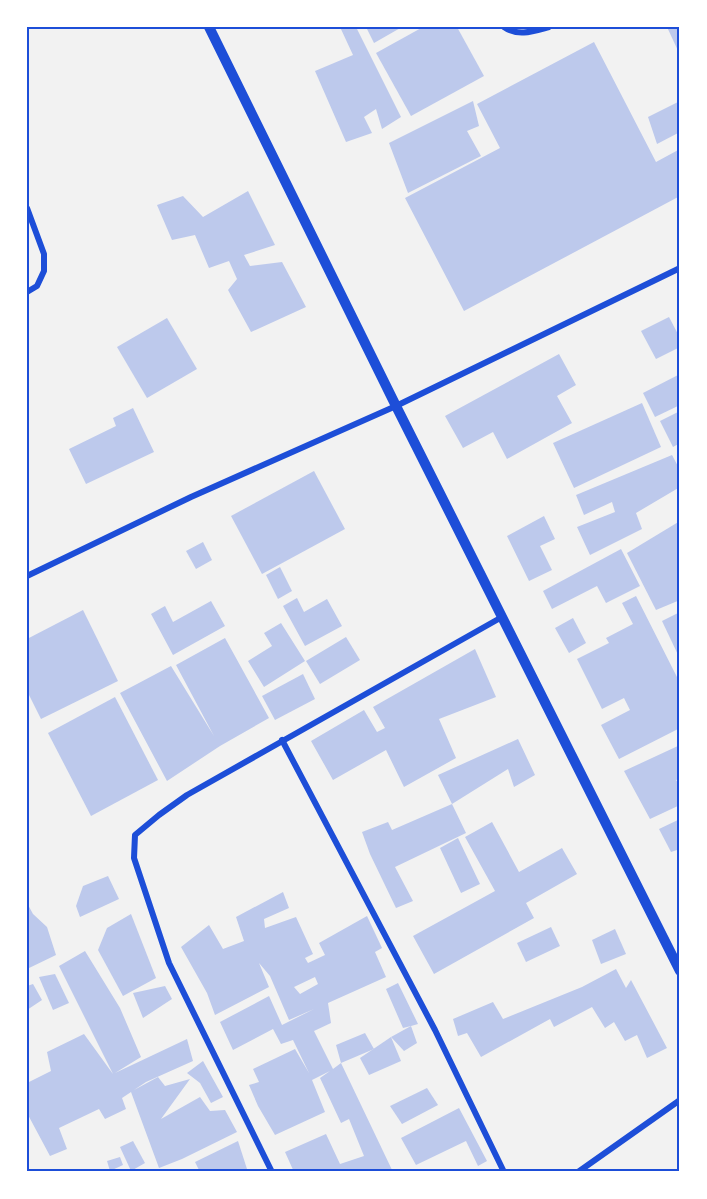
<svg xmlns="http://www.w3.org/2000/svg" width="707" height="1199" viewBox="0 0 707 1199" font-family="'Asap Condensed',sans-serif">
<style>
.building{fill:#bdc9ec;fill-rule:evenodd}
.lines{fill:none;stroke-linecap:round;stroke-linejoin:round}
.minor{stroke:#1d4ed8;stroke-width:6}
.tertiary{stroke:#1d4ed8;stroke-width:10}
.neatline{fill:none;stroke:#1d4ed8;stroke-width:2}
</style>
<rect width="100%" height="100%" fill="#f2f2f2"/>
<g class="building">
<path d="M340 27H356L401 117 382 129 376 109 364 117 372 133 346 142 315 71 353 55Z"/>
<path d="M366 27H402L374 43Z"/>
<path d="M423 27H457L484 76 411 116 376 53Z"/>
<path d="M667 27H680V55Z"/>
<path d="M594 42 656 162 680 149V196L464 311 405 198 500 148 477 104Z"/>
<path d="M473 101 479 126 467 131 481 156 408 193 389 143Z"/>
<path d="M680 101V132L657 144 648 117Z"/>
<path d="M248 191 275 245 244 255 250 266 282 262 306 307 251 332 228 290 237 279 229 261 209 268 195 235 172 240 157 205 183 196 203 217Z"/>
<path d="M669 317 680 338V347L656 359 641 331Z"/>
<path d="M167 318 197 369 147 398 117 347Z"/>
<path d="M559 354 576 385 557 396 572 423 507 459 493 432 463 448 445 416Z"/>
<path d="M680 374V405L655 417 643 393Z"/>
<path d="M642 403 661 447 574 488 553 443Z"/>
<path d="M133 408 154 452 86 484 69 449 116 426 113 418Z"/>
<path d="M680 411V443L673 447 660 421Z"/>
<path d="M672 455 680 470V487L636 513 642 529 590 555 577 527 615 512 612 502 584 515 576 495Z"/>
<path d="M314 471 345 529 262 574 231 516Z"/>
<path d="M544 516 555 539 540 546 552 570 529 581 507 536Z"/>
<path d="M680 521V600L656 610 627 553Z"/>
<path d="M203 542 212 560 196 569 186 551Z"/>
<path d="M621 549 640 586 606 603 597 586 552 609 543 591Z"/>
<path d="M280 567 292 591 278 599 266 575Z"/>
<path d="M636 596 680 683V728L619 759 601 725 630 710 624 698 602 709 577 659 609 643 606 638 633 624 622 603Z"/>
<path d="M297 598 304 612 327 599 342 626 305 646 283 606Z"/>
<path d="M211 601 225 626 173 655 151 614 165 606 173 622Z"/>
<path d="M83 610 118 681 41 719 27 691V639Z"/>
<path d="M680 612V659L662 621Z"/>
<path d="M573 618 586 643 569 653 555 628Z"/>
<path d="M281 623 305 661 264 687 248 661 272 646 264 633Z"/>
<path d="M346 637 360 660 320 684 306 661Z"/>
<path d="M225 638 269 718 220 746 167 781 120 693 171 666 214 736 176 665Z"/>
<path d="M475 649 496 697 439 719 456 758 404 787 386 750 333 780 311 741 364 710 377 732 385 728 373 707Z"/>
<path d="M303 674 315 699 275 720 262 696Z"/>
<path d="M115 697 158 780 91 816 48 733Z"/>
<path d="M518 739 535 775 514 787 508 769 452 804 438 775Z"/>
<path d="M680 745V779L676 780 680 786V805L650 819 624 771Z"/>
<path d="M452 804 466 833 395 867 413 901 396 908 370 854 362 832 388 822 392 830Z"/>
<path d="M680 819V849L671 852 659 829Z"/>
<path d="M492 822 519 872 562 848 577 874 526 903 534 918 434 974 413 936 495 891 465 837Z"/>
<path d="M458 838 480 884 461 893 440 848Z"/>
<path d="M108 876 119 899 80 917 76 906 83 886Z"/>
<path d="M283 892 289 908 264 919 265 928 296 917 313 954 305 958 308 963 325 955 319 943 367 916 382 948 375 952 386 977 328 1003 331 1023 314 1031 333 1069 341 1063 336 1045 365 1033 374 1049 341 1063 393 1172H294L285 1152 326 1134 340 1164 364 1156 349 1119 341 1123 320 1078 330 1071 312 1080 325 1112 275 1135 258 1106 249 1085 259 1082 253 1069 295 1049 309 1073 293 1040 281 1044 273 1029 233 1050 220 1022 269 996 282 1025 314 1009 289 1020 270 976 259 963 269 987 215 1015 207 993 181 947 209 925 223 949 244 941 236 917ZM315 977 318 984 300 994 294 987Z"/>
<path d="M27 903 33 914 47 927 56 955 27 969Z"/>
<path d="M131 914 156 978 123 996 98 950 107 928Z"/>
<path d="M551 927 560 946 526 962 517 943Z"/>
<path d="M615 929 626 954 601 964 592 940Z"/>
<path d="M85 951 120 1008 141 1057 115 1073 187 1039 193 1061 146 1082 134 1090 158 1077 165 1086 190 1079 161 1119 200 1097 210 1111 225 1110 237 1132 182 1159 159 1168 131 1092 122 1098 126 1109 105 1119 99 1109 59 1128 67 1149 50 1156 27 1113V1083L51 1071 47 1052 84 1034 113 1074 59 966Z"/>
<path d="M616 969 626 988 631 980 667 1048 647 1058 637 1035 625 1041 614 1022 605 1028 592 1007 554 1027 550 1019 481 1057 467 1033 458 1036 453 1019 493 1002 503 1019 582 987Z"/>
<path d="M55 974 69 1003 53 1010 39 977Z"/>
<path d="M398 983 418 1024 411 1026 417 1043 404 1051 391 1037 411 1026 403 1028 386 989Z"/>
<path d="M33 984 42 1000 27 1010V986Z"/>
<path d="M165 986 172 999 143 1018 133 993Z"/>
<path d="M391 1037 401 1061 369 1075 360 1058Z"/>
<path d="M203 1061 223 1097 211 1103 200 1083 187 1073Z"/>
<path d="M427 1088 438 1105 402 1124 390 1106Z"/>
<path d="M459 1108 487 1161 478 1166 466 1141 416 1165 401 1138Z"/>
<path d="M133 1141 145 1163 131 1171 120 1147Z"/>
<path d="M238 1141 247 1169 240 1172H200L195 1162Z"/>
<path d="M120 1157 123 1165 110 1171 107 1161Z"/>
</g>
<g class="lines">
<g class="minor">
<path d="M504 27C518 37 534 31 549 27"/>
<path d="M27 208 44 254V271L37 286 27 292"/>
<path d="M27 576 191 497 396 406 680 268"/>
<path d="M282 740 435 1030 504 1172"/>
<path d="M272 1172 169 963 134 858 135 835 159 815 187 795 502 617"/>
<path d="M578 1172 680 1100"/>
</g>
<path class="tertiary" d="M209 27 396 406 680 971"/>
</g>
<rect width="707" height="1199" fill="none" stroke="#ffffff" stroke-width="57"/>
<rect x="28" y="28" width="650" height="1142" class="neatline"/>
</svg>
